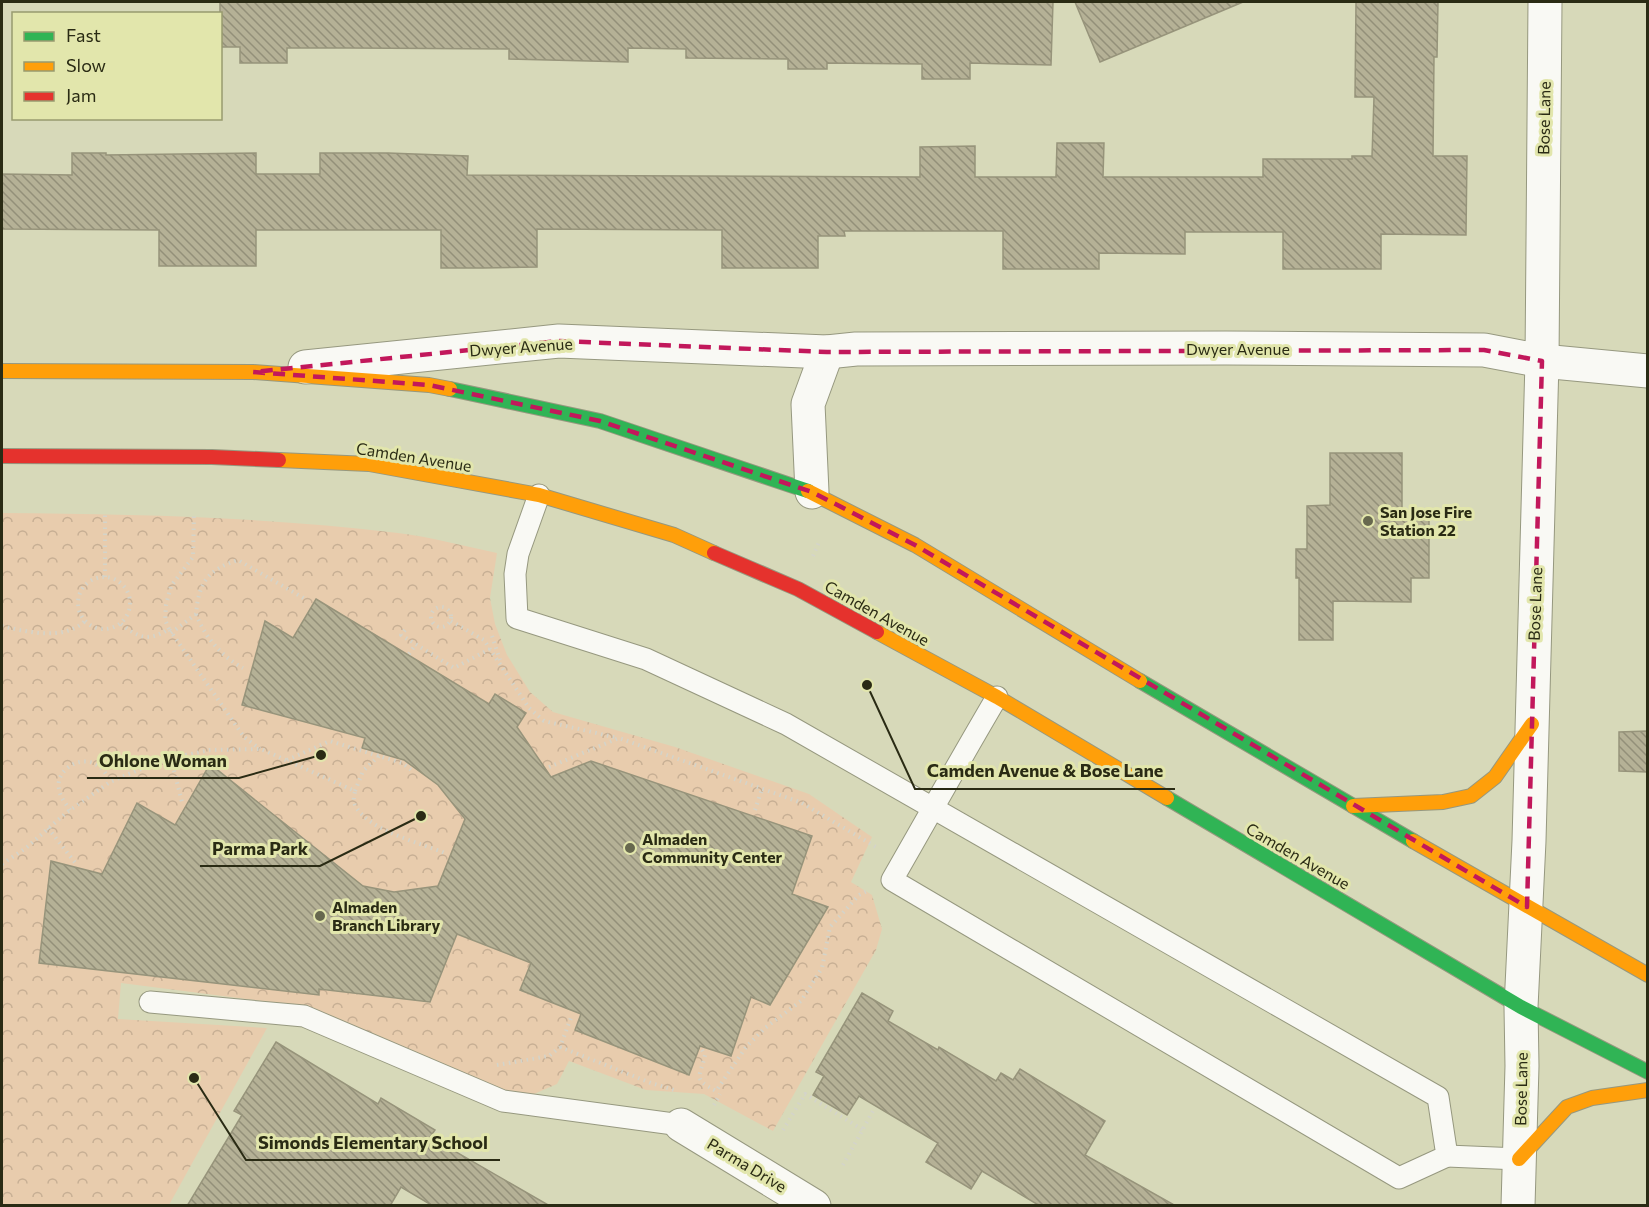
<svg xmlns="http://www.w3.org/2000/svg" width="1649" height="1207" viewBox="0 0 1649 1207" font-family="Commissioner,sans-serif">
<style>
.park{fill:url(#park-crowns)}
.building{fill:url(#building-back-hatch);stroke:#97947b;stroke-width:1.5}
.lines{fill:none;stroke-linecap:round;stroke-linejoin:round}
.lane-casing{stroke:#96987f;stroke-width:23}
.street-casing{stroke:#96987f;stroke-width:35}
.fast-casing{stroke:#96987f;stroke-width:16}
.slow-casing{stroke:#96987f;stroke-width:16}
.jam-casing{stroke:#96987f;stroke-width:16}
.path{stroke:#d4d4ca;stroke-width:4;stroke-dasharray:1.5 4.5;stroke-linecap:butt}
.lane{stroke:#f9f9f4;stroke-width:21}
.street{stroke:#f9f9f4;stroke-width:33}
.fast{stroke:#30b455;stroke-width:14}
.slow{stroke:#ff9f0a;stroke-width:14}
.jam{stroke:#e5322d;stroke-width:14}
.marked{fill:none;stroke:#c2185b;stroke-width:4.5;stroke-dasharray:12 8;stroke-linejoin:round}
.poi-dot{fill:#67684e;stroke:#e2e6ac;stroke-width:2}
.labels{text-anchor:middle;stroke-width:6;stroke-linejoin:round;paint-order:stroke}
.street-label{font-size:16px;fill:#2a2b14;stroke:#e2e6ac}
.poi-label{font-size:16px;font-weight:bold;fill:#2a2b14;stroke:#e2e6ac;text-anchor:start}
.leader{fill:none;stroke:#2a2b14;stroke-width:2}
.callout-dot{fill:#2a2b14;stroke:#e2e6ac;stroke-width:2}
.callout-label{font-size:18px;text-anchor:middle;font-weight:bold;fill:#2a2b14;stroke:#e2e6ac;stroke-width:6;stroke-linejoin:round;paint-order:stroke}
</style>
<defs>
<pattern id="park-crowns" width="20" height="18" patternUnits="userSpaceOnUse" patternTransform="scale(1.5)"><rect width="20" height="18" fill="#e8ccad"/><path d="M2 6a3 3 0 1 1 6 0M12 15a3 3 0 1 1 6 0" fill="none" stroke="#c7af94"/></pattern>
<pattern id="building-back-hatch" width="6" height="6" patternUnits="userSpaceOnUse" patternTransform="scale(1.5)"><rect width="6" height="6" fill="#b5b196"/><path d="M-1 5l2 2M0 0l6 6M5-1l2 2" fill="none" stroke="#939079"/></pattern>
</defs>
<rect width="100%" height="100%" fill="#d7d9b9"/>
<path class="park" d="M2 513C133 514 267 517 398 533 431 537 464 546 497 553L490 598 495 624 507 655 530 692 553 712 675 747 809 794 872 837 851 882 872 895 882 929 876 950 773 1131 704 1094 646 1090 569 1061 557 1084 534 1094 505 1093 309 1007 121 983 118 1019 267 1028 169 1205 2 1206Z"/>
<g class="building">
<path d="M220 2H1053L1051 65 970 63V79H922V64L827 63V69H788V59L686 58V49L628 48V62L509 59V49L349 48H287V63H240V47H220Z"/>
<path d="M1075 2H1243L1100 62Z"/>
<path d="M1356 2H1438L1437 57H1434L1433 156H1467L1466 235 1381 234V269H1283V232H1185V254L1099 253V269H1003V231H844L845 236H818V268H722V230L537 229V267L483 268H441V230H256V266H159V230L2 229V174L72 175V153H106V155L256 153V174H320V153H388L468 156 467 175 920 177V147L975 146V177H1056L1057 143H1104L1103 177H1263V159H1352V156H1372L1374 97H1355Z"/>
<path d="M1330 453H1402V515H1429V578H1411V602L1333 601V640H1299V578H1296V549H1307V506L1330 505Z"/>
<path d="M316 599 489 704 495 694 526 713 517 727 551 777 591 761 812 836 792 894 828 907 770 1005 751 997 731 1056 700 1046 689 1075 575 1030 581 1014 520 990 531 963 457 934 430 1002 319 989V995L39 963 51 861 102 874 137 803 175 825 210 764 363 886 394 892 438 886 465 819 438 785 404 760 362 748 365 738 242 705 265 621 293 638Z"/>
<path d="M1647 731V772L1619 771V732Z"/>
<path d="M862 993 893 1011 888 1021 938 1050 939 1047 996 1081 1001 1073 1013 1080 1020 1069 1105 1121 1085 1155 1176 1206H1040L982 1171 971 1189 926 1162 938 1143 859 1096 847 1115 813 1095 824 1076 816 1072Z"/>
<path d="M276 1042 378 1104 381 1098 435 1130 430 1137 550 1206H433L401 1187 390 1206H187L242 1115 234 1111Z"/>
</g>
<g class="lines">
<g class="lane-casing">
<g id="lane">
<path d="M539 495 518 554 515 574 517 618 646 659 786 724 1438 1097 1447 1156 1399 1178 892 880C927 819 961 758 997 697"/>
<path d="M150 1002 304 1016 503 1101 681 1125"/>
<path d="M1447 1156 1519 1159"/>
</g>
</g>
<g class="street-casing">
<g id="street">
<path d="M305 367 559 341 827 352 856 349 1226 348 1484 350 1542 361 1648 371"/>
<path d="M812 492 808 404 827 352"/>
<path d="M681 1125 814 1206"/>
<path d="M1518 1206 1522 1066 1521 1007 1529 841 1542 361 1545 2"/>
</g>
</g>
<g class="fast-casing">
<g id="fast">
<path d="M450 389 600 421 808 491"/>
<path d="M1140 681 1413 841"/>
<path d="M1167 798 1521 1007 1648 1072"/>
</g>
</g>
<g class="slow-casing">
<g id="slow">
<path d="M2 371 253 372 429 385 450 389"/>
<path d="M279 460 369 464 539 495 674 535 714 553"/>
<path d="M808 491 915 545 1140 681"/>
<path d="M877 632 997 697 1167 798"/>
<path d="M1353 806 1443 802 1471 796 1495 777 1532 724"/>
<path d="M1413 841 1648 975"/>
<path d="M1519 1159 1567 1107 1592 1098 1648 1090"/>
</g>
</g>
<g class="jam-casing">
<g id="jam">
<path d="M2 456 212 457 279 460"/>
<path d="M714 553 798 589 877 632"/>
</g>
</g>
<g class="path">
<path d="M813 556 820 540"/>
<circle cx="104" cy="603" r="26"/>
<path d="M105 577V514"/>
<circle cx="441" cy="617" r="10"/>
<path d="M196 614C205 637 221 656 243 668"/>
<path d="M451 621 484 640 529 708 544 721 618 738"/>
<path d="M121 624C139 638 148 642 169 629L244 737 260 749"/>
<path d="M2 626C27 632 64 641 85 621"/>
<path d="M169 629 165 620 166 605 171 586 193 557 194 514"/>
<path d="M405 630 401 635 454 668 490 649"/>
<path d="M171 633 196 614C199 581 208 570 238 560L307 600"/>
<path d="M492 636 500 660"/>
<path d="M409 654 416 644"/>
<path d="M171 759 182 802"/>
<path d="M287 760 330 741 402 763 414 772"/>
<path d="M549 767 619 738 802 803 876 847"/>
<path d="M355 791 363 771 379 756"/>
<path d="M70 810C66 804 60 797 59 789 55 771 79 755 95 764 103 768 107 775 110 782"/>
<path d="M755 810 762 789"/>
<path d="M48 828 77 865"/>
<path d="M2 864 26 848 66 813 110 782 138 770 186 755 210 750 261 749 355 791C354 796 353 800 355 805 367 830 420 843 445 853"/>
<path d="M560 1047 651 1083 674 1090"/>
<path d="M702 1050 705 1055C700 1078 692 1078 716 1091L746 1047 765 1028 801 1001 822 968 830 927 859 895 867 891"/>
<path d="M497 1065 549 1056 560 1047 572 1015"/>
<path d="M714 1105 720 1094"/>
<path d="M783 1130 805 1094 863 1130"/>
<path d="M843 1165 874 1109"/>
</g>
<use href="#lane" class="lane"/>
<use href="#street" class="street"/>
<use href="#fast" class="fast"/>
<use href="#slow" class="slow"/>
<use href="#jam" class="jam"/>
</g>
<path class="marked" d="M559 341 827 352 1484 350 1542 361 1527 907 915 545 812 492 600 421 429 385 253 372Z"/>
<g class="poi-dot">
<circle cx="1368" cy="521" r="6"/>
<circle cx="630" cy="848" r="6"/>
<circle cx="320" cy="916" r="6"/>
</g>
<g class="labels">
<g class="street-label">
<text transform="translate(1544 118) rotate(-89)" y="6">Bose Lane</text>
<text transform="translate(521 347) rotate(-4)" y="6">Dwyer Avenue</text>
<text x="1238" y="355">Dwyer Avenue</text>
<text transform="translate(414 457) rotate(9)" y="6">Camden Avenue</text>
<text transform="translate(1535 604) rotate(-88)" y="6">Bose Lane</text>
<text transform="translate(877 613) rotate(29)" y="6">Camden Avenue</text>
<text transform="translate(1298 856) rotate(30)" y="6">Camden Avenue</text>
<text transform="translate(1521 1089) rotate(-89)" y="6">Bose Lane</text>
<text transform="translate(747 1165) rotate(31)" y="6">Parma Drive</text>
</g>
<g class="poi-label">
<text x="1380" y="518">San Jose Fire<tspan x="1380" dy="18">Station 22</tspan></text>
<text x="642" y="845">Almaden<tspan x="642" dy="18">Community Center</tspan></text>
<text x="332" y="913">Almaden<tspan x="332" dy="18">Branch Library</tspan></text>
</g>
</g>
<path class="leader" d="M321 755L239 778H87M867 685L915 789H1175M421 816L320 866H200M194 1078L246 1160H500"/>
<g class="callout-dot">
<circle cx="321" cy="755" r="6"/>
<circle cx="867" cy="685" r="6"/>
<circle cx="421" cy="816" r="6"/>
<circle cx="194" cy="1078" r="6"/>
</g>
<g class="callout-label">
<text x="163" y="767">Ohlone Woman</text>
<text x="1045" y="777">Camden Avenue &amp; Bose Lane</text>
<text x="260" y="855">Parma Park</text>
<text x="373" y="1149">Simonds Elementary School</text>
</g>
<rect width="1649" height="1207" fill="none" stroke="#2a2b14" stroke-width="6"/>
<rect x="12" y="12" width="210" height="108" fill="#e2e6ac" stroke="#989b6f" stroke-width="1.5"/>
<rect x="24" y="32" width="30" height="9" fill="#30b455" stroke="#989b6f" stroke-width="1.5"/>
<text x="66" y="42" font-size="18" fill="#2a2b14">Fast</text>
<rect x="24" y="62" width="30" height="9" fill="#ff9f0a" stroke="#989b6f" stroke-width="1.5"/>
<text x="66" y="72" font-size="18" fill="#2a2b14">Slow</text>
<rect x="24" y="92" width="30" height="9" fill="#e5322d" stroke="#989b6f" stroke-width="1.5"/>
<text x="66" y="102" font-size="18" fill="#2a2b14">Jam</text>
</svg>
